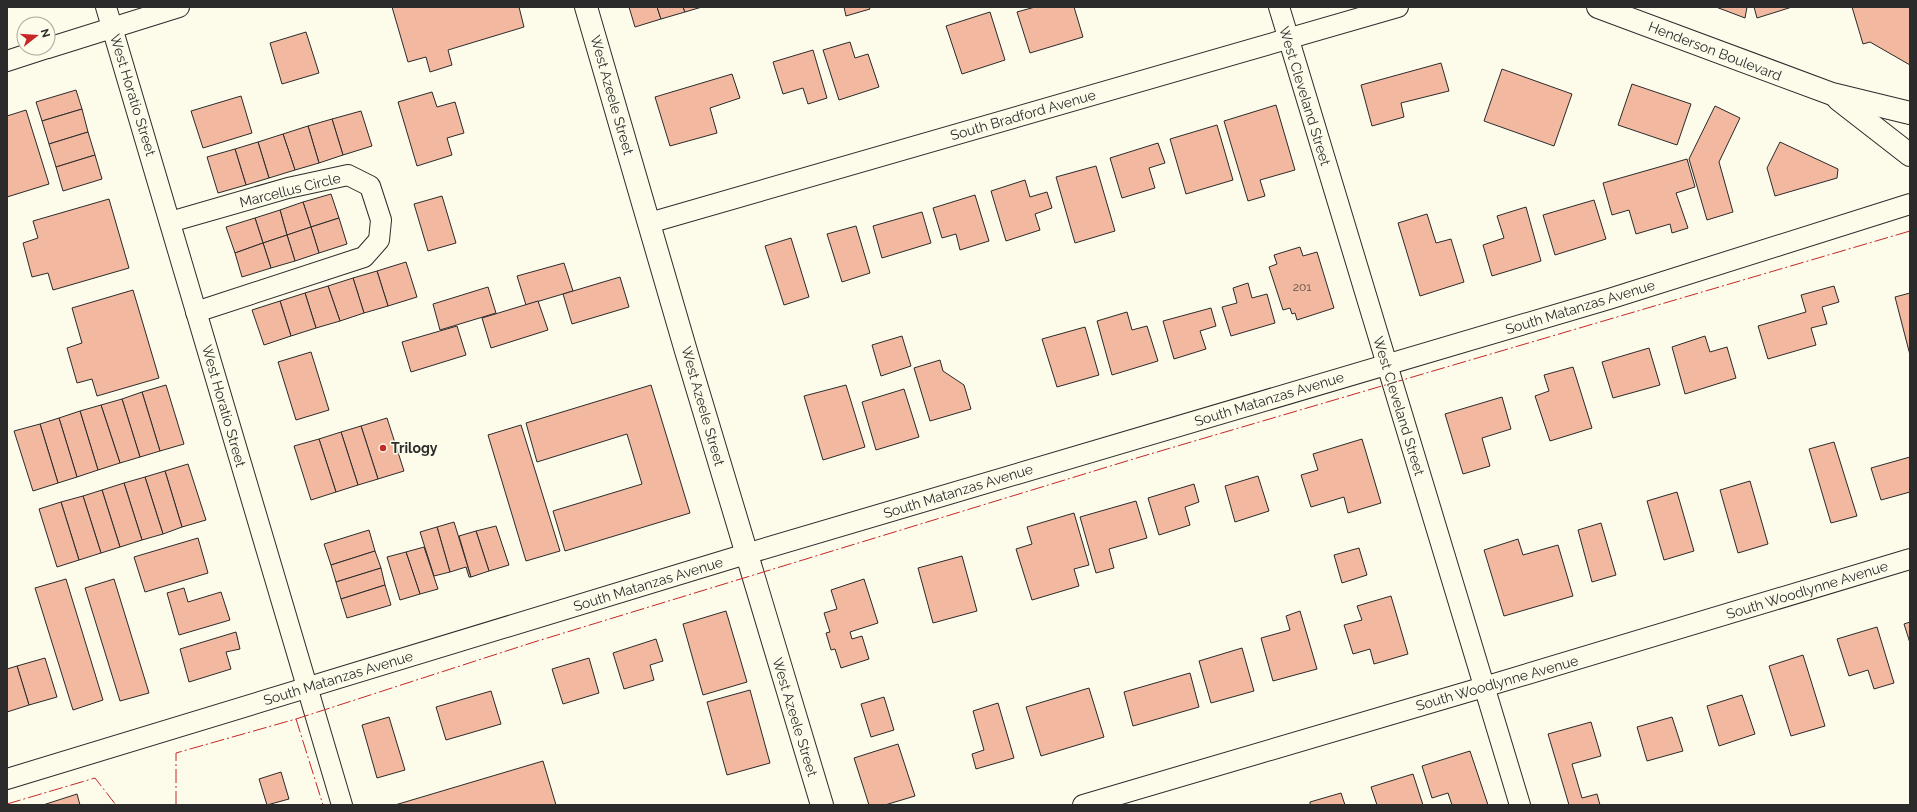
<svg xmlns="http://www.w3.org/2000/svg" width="1917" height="812" viewBox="0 0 1917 812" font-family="Raleway,sans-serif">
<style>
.building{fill:#f2b8a0;stroke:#2b2b2b}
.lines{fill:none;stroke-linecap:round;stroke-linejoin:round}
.street-casing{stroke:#2b2b2b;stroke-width:22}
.secondary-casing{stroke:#2b2b2b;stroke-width:24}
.street{stroke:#fdfbea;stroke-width:20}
.secondary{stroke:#fdfbea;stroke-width:22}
.power{stroke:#c62828;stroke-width:1;stroke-dasharray:14 3 2 3;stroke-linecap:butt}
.poi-dot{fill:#c62828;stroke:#fdfbea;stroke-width:1.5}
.labels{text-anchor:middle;stroke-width:3;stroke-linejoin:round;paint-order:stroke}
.number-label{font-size:12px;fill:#5d4e48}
.street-label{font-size:14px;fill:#2b2b2b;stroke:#fdfbea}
.poi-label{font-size:14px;font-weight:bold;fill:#2b2b2b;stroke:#fdfbea;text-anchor:start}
</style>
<rect width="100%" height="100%" fill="#fdfbea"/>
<g class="building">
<path d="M392 7H519L524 27 448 50 452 65 430 72 426 57 408 62Z"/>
<path d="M629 7H657L661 19 635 27Z"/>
<path d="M657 7H683L685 12 661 19Z"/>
<path d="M683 7H702L685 12Z"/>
<path d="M844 7H869L870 9 846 16Z"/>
<path d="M1035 7H1074L1083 37 1030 53 1017 12Z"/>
<path d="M1716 7H1747L1745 18Z"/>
<path d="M1754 7H1792L1757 18Z"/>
<path d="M1852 7H1910V65L1870 42 1863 44Z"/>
<path d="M990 12 1005 60 962 74 946 26Z"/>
<path d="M306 32 319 73 282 84 270 43Z"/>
<path d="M850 42 855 58 868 54 879 87 839 100 823 50Z"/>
<path d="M813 50 827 98 808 104 803 88 783 94 773 62Z"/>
<path d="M1441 63 1449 91 1401 103 1404 117 1372 126 1361 85Z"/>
<path d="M1502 69 1572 94 1554 146 1484 121Z"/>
<path d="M732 74 740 98 710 108 717 133 670 146 655 97Z"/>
<path d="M1632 84 1691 104 1677 145 1618 125Z"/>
<path d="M76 90 82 109 42 121 36 102Z"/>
<path d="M432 92 437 107 455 102 464 133 447 138 452 155 417 166 398 102Z"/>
<path d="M241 96 252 133 203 148 191 111Z"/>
<path d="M1276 105 1295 170 1260 180 1265 196 1248 201 1224 121Z"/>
<path d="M1715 106 1740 118 1719 162 1733 212 1707 220 1689 159Z"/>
<path d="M82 109 88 132 49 144 42 121Z"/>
<path d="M26 110 49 184 7 197V116Z"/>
<path d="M361 111 372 146 343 155 332 119Z"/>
<path d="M332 119 343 155 319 163 308 126Z"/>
<path d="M1217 125 1233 180 1186 194 1170 139Z"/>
<path d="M308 126 319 163 295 170 283 134Z"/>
<path d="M88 132 95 155 56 167 49 144Z"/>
<path d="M283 134 295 170 269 178 258 142Z"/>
<path d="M258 142 269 178 246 185 235 149Z"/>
<path d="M1780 142 1838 169 1837 178 1775 196 1767 168Z"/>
<path d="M1158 143 1165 163 1149 168 1155 188 1122 198 1110 158Z"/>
<path d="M235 149 246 185 218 193 207 157Z"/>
<path d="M95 155 102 179 63 191 56 167Z"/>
<path d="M1687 159 1695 187 1676 193 1688 228 1672 233 1670 224 1636 234 1629 210 1612 215 1603 183Z"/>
<path d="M1096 166 1115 231 1075 243 1056 177Z"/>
<path d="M1025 180 1030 197 1047 192 1052 208 1035 214 1040 230 1006 241 991 191Z"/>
<path d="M331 194 339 218 311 227 303 202Z"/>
<path d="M975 195 989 241 960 250 956 234 942 238 933 208Z"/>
<path d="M442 196 456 243 428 251 414 204Z"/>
<path d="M109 199 129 268 53 290 48 273 32 277 23 243 38 238 33 221Z"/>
<path d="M1594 200 1606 239 1555 255 1543 215Z"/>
<path d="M303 202 311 227 287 235 280 210Z"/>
<path d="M1526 207 1541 261 1492 276 1483 245 1504 238 1497 216Z"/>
<path d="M280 210 287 235 263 243 255 218Z"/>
<path d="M922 212 931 243 882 258 873 226Z"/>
<path d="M1427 214 1436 243 1451 239 1464 282 1420 296 1398 223Z"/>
<path d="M255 218 263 243 235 253 226 227Z"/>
<path d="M339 218 347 244 319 253 311 227Z"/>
<path d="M856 226 870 273 842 282 827 234Z"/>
<path d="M311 227 319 253 295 261 287 235Z"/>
<path d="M287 235 295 261 271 268 263 243Z"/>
<path d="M791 238 809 297 784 305 765 246Z"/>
<path d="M263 243 271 268 242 277 235 253Z"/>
<path d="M1300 247 1303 256 1317 252 1334 308 1297 320 1295 313 1292 314 1290 308 1283 310 1269 267 1277 264 1274 255Z"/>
<path d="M406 262 417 297 388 306 377 271Z"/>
<path d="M564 263 573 291 526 305 517 276Z"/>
<path d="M377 271 388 306 364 313 353 278Z"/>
<path d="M620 277 629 307 572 324 563 294Z"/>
<path d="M353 278 364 313 340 321 328 286Z"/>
<path d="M1248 283 1252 298 1267 294 1275 323 1231 336 1222 307 1237 303 1233 288Z"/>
<path d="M328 286 340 321 316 328 305 293Z"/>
<path d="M1834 286 1839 302 1822 307 1827 324 1811 328 1816 345 1768 359 1758 326 1806 312 1801 295Z"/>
<path d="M488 287 496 313 440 330 433 304Z"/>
<path d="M133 290 159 378 97 396 92 379 77 383 67 348 82 343 72 308Z"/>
<path d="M305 293 316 328 291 336 280 301Z"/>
<path d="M1910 293V355L1895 297Z"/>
<path d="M280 301 291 336 264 345 252 310Z"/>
<path d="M538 301 548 330 491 348 482 318Z"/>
<path d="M1211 308 1216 326 1200 331 1206 349 1174 359 1163 321Z"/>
<path d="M1127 312 1132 330 1147 326 1158 361 1112 375 1097 321Z"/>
<path d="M457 326 466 355 411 372 402 342Z"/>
<path d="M1085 327 1099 375 1057 387 1042 339Z"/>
<path d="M902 336 911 366 881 376 872 345Z"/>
<path d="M1705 336 1710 352 1727 347 1736 378 1685 394 1672 347Z"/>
<path d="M1649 348 1660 385 1613 398 1602 362Z"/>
<path d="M311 352 329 410 296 420 278 362Z"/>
<path d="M940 360 943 371 964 385 971 409 930 421 914 368Z"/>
<path d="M1573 367 1592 428 1550 441 1535 396 1549 391 1544 375Z"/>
<path d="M166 385 184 444 160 451 142 392Z"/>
<path d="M651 385 690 513 565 551 553 511 642 484 627 434 537 462 526 423Z"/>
<path d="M846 385 865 447 823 460 804 396Z"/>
<path d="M904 389 919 437 876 450 862 402Z"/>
<path d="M142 392 160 451 140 457 122 399Z"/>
<path d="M1502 397 1511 429 1482 438 1490 466 1463 474 1445 414Z"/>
<path d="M122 399 140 457 120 463 101 405Z"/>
<path d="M101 405 120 463 98 470 80 411Z"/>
<path d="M80 411 98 470 77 477 59 418Z"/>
<path d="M59 418 77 477 58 483 40 424Z"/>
<path d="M387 418 404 471 378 479 361 426Z"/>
<path d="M40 424 58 483 33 491 14 431Z"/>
<path d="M521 425 560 551 526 561 488 435Z"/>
<path d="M361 426 378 479 358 485 341 432Z"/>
<path d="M341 432 358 485 336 492 319 439Z"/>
<path d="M319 439 336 492 311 500 294 446Z"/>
<path d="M1362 439 1381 503 1348 513 1344 497 1311 507 1301 475 1318 470 1313 454Z"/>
<path d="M1834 442 1857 516 1831 523 1809 449Z"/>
<path d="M1910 457V492L1881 500 1871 468Z"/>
<path d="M188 464 206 520 182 527 165 471Z"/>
<path d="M165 471 182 527 163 534 145 477Z"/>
<path d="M1258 476 1269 511 1235 522 1225 486Z"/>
<path d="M145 477 163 534 142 540 124 483Z"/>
<path d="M1750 481 1768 544 1738 553 1720 490Z"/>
<path d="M124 483 142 540 120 547 102 490Z"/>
<path d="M1194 484 1199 502 1185 507 1190 525 1159 535 1148 498Z"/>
<path d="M102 490 120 547 101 553 83 496Z"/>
<path d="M1677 492 1694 551 1664 560 1647 501Z"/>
<path d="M83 496 101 553 79 560 61 502Z"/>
<path d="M1136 501 1147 538 1109 549 1114 568 1096 573 1080 517Z"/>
<path d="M61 502 79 560 57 567 39 509Z"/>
<path d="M1074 513 1089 565 1074 569 1079 586 1032 600 1016 549 1032 544 1027 527Z"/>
<path d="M454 522 471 577H469L466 567 450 572 437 527Z"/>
<path d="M1601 523 1616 575 1592 582 1578 530Z"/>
<path d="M496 526 509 565 489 571 476 531Z"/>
<path d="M437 527 450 572 434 576 420 532Z"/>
<path d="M369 530 375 551 331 565 324 544Z"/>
<path d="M476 531 489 571 471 577 459 536Z"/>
<path d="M198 538 208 573 145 592 134 557Z"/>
<path d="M1518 539 1523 555 1558 545 1573 596 1504 616 1484 550Z"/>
<path d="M424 547 438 589 420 594 406 552Z"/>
<path d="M1359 548 1367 575 1342 583 1334 555Z"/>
<path d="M375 551 381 568 336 582 331 565Z"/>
<path d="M406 552 420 594 400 600 387 557Z"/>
<path d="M962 556 977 611 933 623 918 568Z"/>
<path d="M381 568 385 585 341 599 336 582Z"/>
<path d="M66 579 103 700 73 710 35 588Z"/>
<path d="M114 579 149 693 120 701 85 588Z"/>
<path d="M864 579 878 623 850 632 852 639 862 636 869 659 841 668 835 649 831 650 826 633 830 632 824 613 837 609 831 590Z"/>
<path d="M385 585 391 605 347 618 341 599Z"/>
<path d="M184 588 188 602 221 592 230 620 179 635 167 593Z"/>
<path d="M1391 596 1408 654 1374 664 1370 649 1353 654 1344 625 1362 620 1357 606Z"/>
<path d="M726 611 747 682 703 695 683 624Z"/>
<path d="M1300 611 1317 669 1273 681 1261 638 1290 630 1286 616Z"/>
<path d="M1910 622V643L1904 624Z"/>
<path d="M1877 627 1894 683 1874 689 1868 670 1849 676 1837 639Z"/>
<path d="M236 632 240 649 226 652 231 669 189 682 180 649Z"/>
<path d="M656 639 663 661 650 665 654 680 624 689 613 653Z"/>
<path d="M1242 648 1254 691 1211 703 1199 661Z"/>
<path d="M1803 655 1825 726 1791 736 1769 666Z"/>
<path d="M45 658 57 697 29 705 17 666Z"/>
<path d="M589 658 599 693 563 704 552 669Z"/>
<path d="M17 666 29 705 7 712V669Z"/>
<path d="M1190 673 1199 707 1133 726 1124 692Z"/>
<path d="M1089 688 1104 737 1041 756 1026 707Z"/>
<path d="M750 690 770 763 727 775 707 702Z"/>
<path d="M491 691 501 724 446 740 436 707Z"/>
<path d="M1742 695 1755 734 1719 746 1707 706Z"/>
<path d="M884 697 894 730 871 737 861 704Z"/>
<path d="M998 703 1014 758 976 769 972 754 984 750 973 711Z"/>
<path d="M389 717 405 770 377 778 362 725Z"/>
<path d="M1672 717 1683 751 1647 761 1637 727Z"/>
<path d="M1591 722 1601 756 1572 764 1582 798 1597 794 1600 805H1569L1548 734Z"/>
<path d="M898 744 915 796 885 805H869L854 758Z"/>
<path d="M1470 751 1488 805H1452L1448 793 1432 798 1422 766Z"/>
<path d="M543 761 556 805H395Z"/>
<path d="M281 772 289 799 267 805 259 779Z"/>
<path d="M1413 774 1423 805H1377L1371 787Z"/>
<path d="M1341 793 1345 805H1310V802Z"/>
<path d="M77 794 80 805H43Z"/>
</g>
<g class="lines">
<g class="street-casing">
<g id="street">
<path d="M106 7 342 805"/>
<path d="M1279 7 1520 805"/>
<path d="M48 48 179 7"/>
<path d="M7 61 47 48"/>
<path d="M170 222 288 188 348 175 370 186 381 220 379 240 364 257 196 312"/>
<path d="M649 223 1398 7"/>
<path d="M7 779 746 554 1609 299 1910 204"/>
<path d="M1083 805 1484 687 1910 559"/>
</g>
</g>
<g class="secondary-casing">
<g id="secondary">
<path d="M586 7 686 351 822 805"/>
<path d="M1598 7 1832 94 1910 113"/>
<path d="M1838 99 1910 155"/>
</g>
</g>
<use href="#street" class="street"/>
<use href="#secondary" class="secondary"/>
<g class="power">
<path d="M296 719 323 805"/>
<path d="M7 804 95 778 116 805"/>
<path d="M176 805V753L296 719 531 643 1140 457 1910 231"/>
</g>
</g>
<circle class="poi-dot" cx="383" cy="448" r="4"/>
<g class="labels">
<g class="number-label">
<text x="1302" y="291">201</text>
</g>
<g class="street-label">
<text transform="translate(1715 51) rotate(21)" y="5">Henderson Boulevard</text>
<text transform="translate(133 95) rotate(73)" y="5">West Horatio Street</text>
<text transform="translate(612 95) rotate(74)" y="5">West Azeele Street</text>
<text transform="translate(1305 96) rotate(73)" y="5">West Cleveland Street</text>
<text transform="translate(1023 115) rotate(-16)" y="5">South Bradford Avenue</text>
<text transform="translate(290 190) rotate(-14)" y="5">Marcellus Circle</text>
<text transform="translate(1580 307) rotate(-17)" y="5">South Matanzas Avenue</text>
<text transform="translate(1269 399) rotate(-17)" y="5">South Matanzas Avenue</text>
<text transform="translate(224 406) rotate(74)" y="5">West Horatio Street</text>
<text transform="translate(703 406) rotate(74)" y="5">West Azeele Street</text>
<text transform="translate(1399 406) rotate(73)" y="5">West Cleveland Street</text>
<text transform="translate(958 491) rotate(-17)" y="5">South Matanzas Avenue</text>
<text transform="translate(648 584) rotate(-17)" y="5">South Matanzas Avenue</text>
<text transform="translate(1807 590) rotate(-17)" y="5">South Woodlynne Avenue</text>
<text transform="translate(338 678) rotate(-17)" y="5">South Matanzas Avenue</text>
<text transform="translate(1497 683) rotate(-16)" y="5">South Woodlynne Avenue</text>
<text transform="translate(795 717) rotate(73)" y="5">West Azeele Street</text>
</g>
<g class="poi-label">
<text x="391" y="453">Trilogy</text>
</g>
</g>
<rect width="1917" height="812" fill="none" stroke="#2b2b2b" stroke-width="16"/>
<g transform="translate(36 36) rotate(73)"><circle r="19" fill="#fdfbea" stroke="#a9a89e"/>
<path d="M0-3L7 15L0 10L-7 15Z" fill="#c62828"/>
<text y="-6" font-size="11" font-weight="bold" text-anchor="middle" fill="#2b2b2b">N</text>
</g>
</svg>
